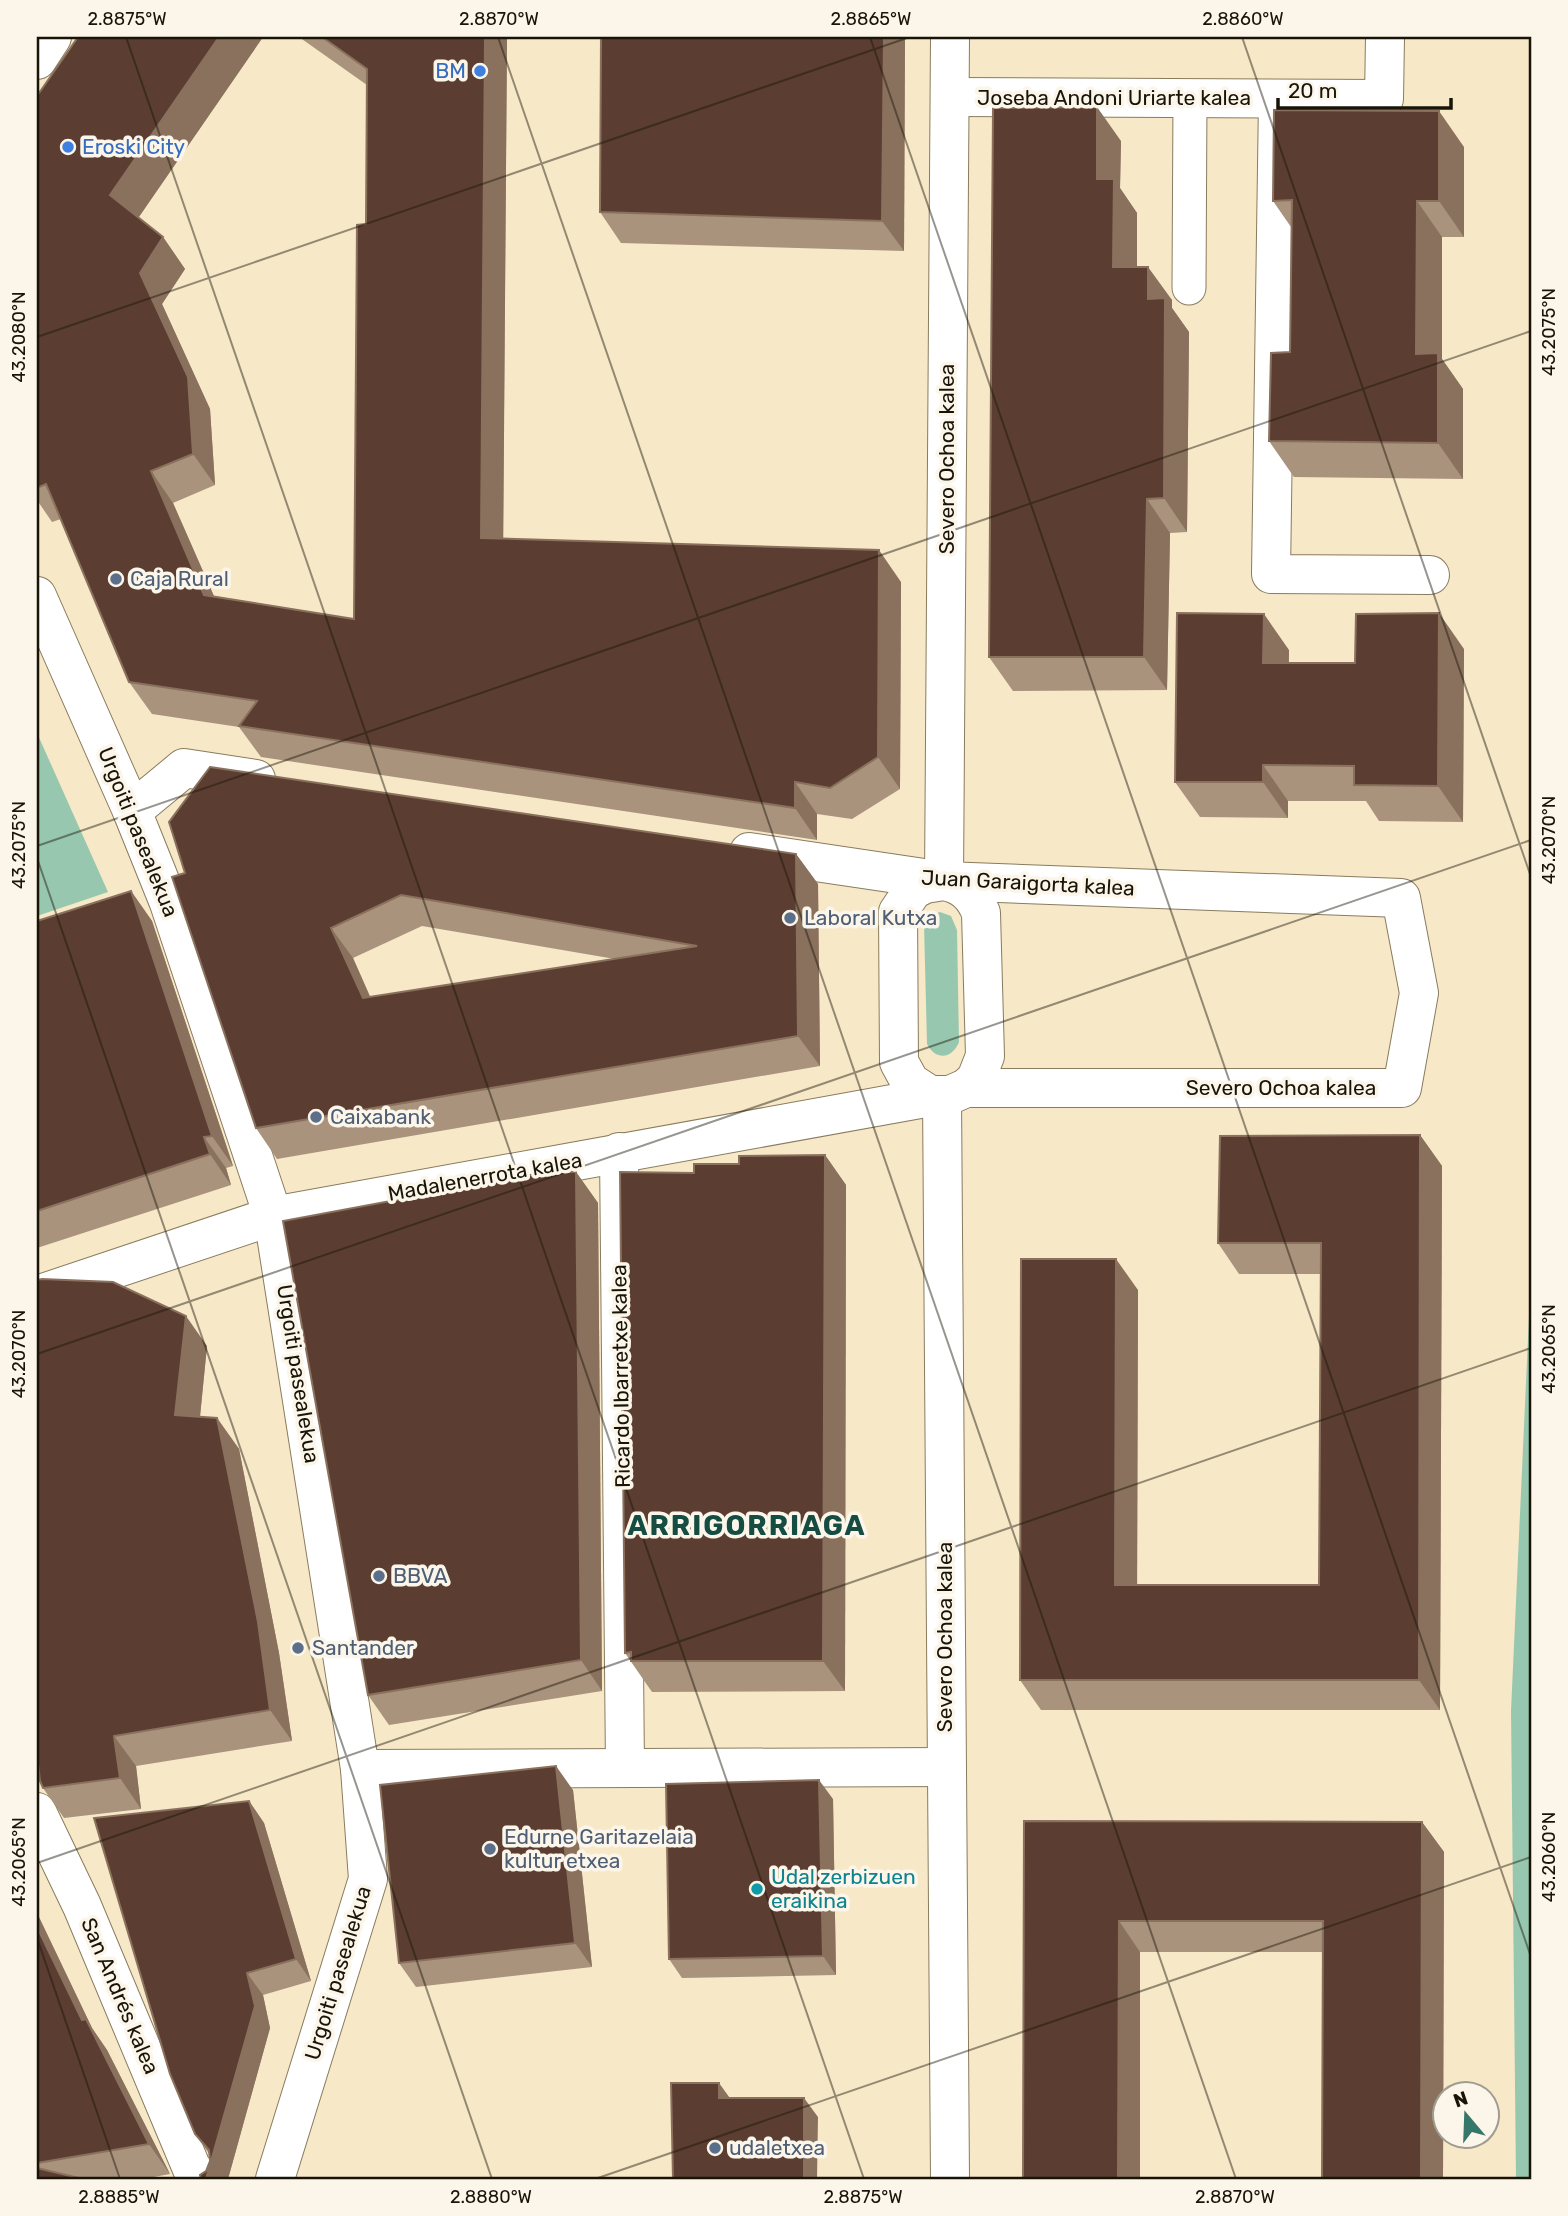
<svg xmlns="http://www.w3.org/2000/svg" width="1568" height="2216" viewBox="0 0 1568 2216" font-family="Rubik,sans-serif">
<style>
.green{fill:#98c7af}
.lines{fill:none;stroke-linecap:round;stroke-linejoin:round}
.service-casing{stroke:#897c5e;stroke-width:35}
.pedestrian-casing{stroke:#897c5e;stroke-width:40}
.minor-casing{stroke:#897c5e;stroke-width:40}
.service{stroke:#fff;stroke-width:33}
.pedestrian{stroke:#fff;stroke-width:38}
.minor{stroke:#fff;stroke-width:38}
.wall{fill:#a9937c;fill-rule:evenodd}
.shaded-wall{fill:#8a715e}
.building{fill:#5b3e31;stroke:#8a715e;stroke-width:2;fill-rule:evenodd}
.ticks{fill:none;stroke:#191408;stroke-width:2;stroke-opacity:0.45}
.shop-dot{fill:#3f7fe0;stroke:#fcf6ea;stroke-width:2.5}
.service-dot{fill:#5c6f8a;stroke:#fcf6ea;stroke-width:2.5}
.culture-dot{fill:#0f9aa8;stroke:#fcf6ea;stroke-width:2.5}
.labels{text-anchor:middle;stroke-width:7;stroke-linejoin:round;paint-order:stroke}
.shop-label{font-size:21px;fill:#366cbe;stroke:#fcf6ea;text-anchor:end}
.street-label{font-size:21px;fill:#191408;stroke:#fcf6ea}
.service-label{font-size:21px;fill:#4e5e75;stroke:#fcf6ea;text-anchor:start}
.culture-label{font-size:21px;fill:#0d838f;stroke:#fcf6ea;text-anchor:start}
.district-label{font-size:28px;font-weight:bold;letter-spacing:2px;fill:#164d43;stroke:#fcf6ea}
.neatline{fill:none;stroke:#191408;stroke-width:2.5}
.ticks-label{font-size:18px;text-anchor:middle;fill:#191408}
</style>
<rect width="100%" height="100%" fill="#f7e8c8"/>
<g class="green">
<path d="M37 733 108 892 37 916Z"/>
<path d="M940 912 951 916 957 930 959 1042C952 1059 936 1061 927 1044L924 924 929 916Z"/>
<path d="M1531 1273V2179H1516L1511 1711Z"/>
</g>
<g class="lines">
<g class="service-casing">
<path id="service" d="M1189 288 1190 98"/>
</g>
<g class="pedestrian-casing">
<g id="pedestrian">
<path d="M619 1152 625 1768"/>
<path d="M360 1769 947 1767"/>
</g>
</g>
<g class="minor-casing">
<g id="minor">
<path d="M37 60 52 37"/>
<path d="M950 97 1384 99 1385 37"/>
<path d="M1278 99 1271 574 1430 575"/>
<path d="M37 596 132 811 169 903 273 1216 360 1769 368 1879 275 2179"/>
<path d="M132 811 184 768 256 779"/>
<path d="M749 852 944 881 1401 898 1419 993 1402 1088H966"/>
<path d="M944 881 950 37"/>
<path d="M944 881C963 885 974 895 981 913L985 1056 976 1079 966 1088 950 1095H930L910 1082 899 1062 898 912 913 890 925 884Z"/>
<path d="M942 1095 950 2179"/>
<path d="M37 1295 273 1216 942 1095"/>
<path d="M37 1812 82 1906 192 2169 204 2179"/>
</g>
</g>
<use href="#service" class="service"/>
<use href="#pedestrian" class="pedestrian"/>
<use href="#minor" class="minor"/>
</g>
<g class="wall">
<path d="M263 37 138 218 163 237 185 269 162 304 210 409 215 485 173 503 214 596 354 619 366 224 367 85 299 37H507L503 539 901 582 900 789 852 819 817 814V840L261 757 239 727 152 714 129 682 61 519 52 522 37 500V96Z"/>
<path d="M601 37H905L904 251 621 243 600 212Z"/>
<path d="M1121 141 1120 188 1137 213V267L1172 300V308L1189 332 1187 532 1170 533 1167 690 1013 691 989 657Z"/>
<path d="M1464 147V237H1442V359L1463 389V479L1294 477 1269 441 1290 352 1291 227 1273 201Z"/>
<path d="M1464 649 1463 822 1379 821 1366 801H1288V818L1200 817 1175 782 1289 650V663H1355Z"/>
<path d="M796 854 818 884 820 1066 277 1159 256 1128 172 877ZM422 926 615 959 370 997 353 958Z"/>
<path d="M131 891 152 921 233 1166 226 1168 231 1185 37 1248V921Z"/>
<path d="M1420 1135 1442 1166 1440 1710H1041L1020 1680 1138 1290 1137 1585H1319L1321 1274H1239L1218 1243Z"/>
<path d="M825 1155 846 1185 845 1691 652 1692 625 1653 694 1173 739 1164Z"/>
<path d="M576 1172 598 1203 602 1691 389 1725 368 1695Z"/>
<path d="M207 1346 200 1417 217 1418 239 1449 279 1653 292 1741 136 1766 141 1809 64 1818 43 1788Z"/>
<path d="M573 1790 592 1967 416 1987 399 1963Z"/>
<path d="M833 1799 836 1975 682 1978 669 1959Z"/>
<path d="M249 1801 264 1823 311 1981 263 1995 270 2028 228 2179H201L200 2175 206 2171 210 2161V2155L195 2134 170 2074 94 1818Z"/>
<path d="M1024 1821 1422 1822 1444 1852 1443 2179H1322L1323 1952H1140V2179H1023Z"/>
<path d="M37 1913 92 2028 107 2050 170 2174 143 2179H37Z"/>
</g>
<g class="shaded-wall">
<path d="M219 37H263L132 227 110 195Z"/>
<path d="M485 37H507L503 570 481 538Z"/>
<path d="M884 37H905L904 251 882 221Z"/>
<path d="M1097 107 1121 141 1120 188 1137 213V300L1113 267 1097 179Z"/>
<path d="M1439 111 1464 147V237L1439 201Z"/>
<path d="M1417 201 1442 237V359L1463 389V479L1438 443 1416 354Z"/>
<path d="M163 237 185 269 162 304 210 409 215 485 193 454 140 273Z"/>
<path d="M1148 267 1172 300V308L1189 332 1187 532 1164 498 1148 299Z"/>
<path d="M151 471 173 503 227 626 204 595Z"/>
<path d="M1147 499 1170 533 1167 690 1144 657Z"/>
<path d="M879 550 901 582 900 789 878 757Z"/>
<path d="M1439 613 1464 649 1463 822 1438 786Z"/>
<path d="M1264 614 1289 650 1288 699 1263 663Z"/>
<path d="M1263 765 1288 801V818L1263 782Z"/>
<path d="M795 782 817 814V840L795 808Z"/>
<path d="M796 854 818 884 820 1066 798 1036Z"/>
<path d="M131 891 152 921 233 1166 212 1136Z"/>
<path d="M331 928 353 958 384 1028 363 998Z"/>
<path d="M1420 1135 1442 1166 1440 1710 1419 1680Z"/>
<path d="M204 1137 226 1168 231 1185 210 1154Z"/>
<path d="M825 1155 846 1185 845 1691 823 1661Z"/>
<path d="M576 1172 598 1203 602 1691 581 1660Z"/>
<path d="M1116 1259 1138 1290 1137 1615 1115 1585Z"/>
<path d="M186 1316 207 1346 197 1446 175 1415Z"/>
<path d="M217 1418 239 1449 279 1653 292 1741 270 1710Z"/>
<path d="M114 1736 136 1766 141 1809 120 1778Z"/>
<path d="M556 1766 573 1790 592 1967 575 1943Z"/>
<path d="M819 1780 833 1799 836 1975 823 1956Z"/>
<path d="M249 1801 264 1823 311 1981 296 1959Z"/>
<path d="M1422 1822 1444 1852 1443 2179H1421Z"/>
<path d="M37 1913 92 2028 107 2050 170 2174 149 2144 82 2020 37 1927Z"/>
<path d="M1119 1921 1140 1952V2179H1118Z"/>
<path d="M247 1973 263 1995 270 2028 228 2179H206Z"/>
<path d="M719 2083 732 2101 719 2098Z"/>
<path d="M804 2098 818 2117 817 2179H804Z"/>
</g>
<g class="building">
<path d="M78 37H219L110 195 163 237 140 273 188 377 193 454 151 471 204 595 354 619 357 225 366 224 367 69 322 37H485L481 538 879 550 878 757 830 788 795 782V808L239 726 257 701 129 682 46 484 37 488V96Z"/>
<path d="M601 37H884L882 221 600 212Z"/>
<path d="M1097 107V179H1114L1113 267H1148V299L1165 298 1164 498 1147 499 1144 657H989L993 108Z"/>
<path d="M1274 110 1439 111V201H1417L1416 354 1438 353V443L1269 441 1271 353 1290 352 1292 200 1273 201Z"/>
<path d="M1177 613 1264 614 1263 663H1355L1356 614 1439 613 1438 786 1354 785V766L1263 765V782H1175Z"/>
<path d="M210 767 796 854 798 1036 256 1128 172 877 185 873 169 822ZM401 895 697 946 363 998 331 928Z"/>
<path d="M131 891 212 1136 204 1137 210 1154 37 1211V921Z"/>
<path d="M1420 1135 1419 1680H1020L1021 1259H1116L1115 1585H1319L1321 1243H1218L1220 1136Z"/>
<path d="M825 1155 823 1661H631V1652L625 1653 620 1172 694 1173V1164H739V1156Z"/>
<path d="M546 1172H576L581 1660 368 1695 283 1221Z"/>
<path d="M42 1279 113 1282 186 1316 175 1415 217 1418 258 1622 270 1710 114 1736 120 1778 43 1788 40 1781 37 1755V1280Z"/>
<path d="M556 1766 575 1943 399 1963 380 1785Z"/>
<path d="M819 1780 823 1956 669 1959 666 1784Z"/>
<path d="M249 1801 296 1959 247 1973 255 2006 206 2179H201L200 2175 206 2171 210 2161 209 2150 195 2134 170 2074 94 1818Z"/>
<path d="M1024 1821 1422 1822 1421 2179H1322L1323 1921H1119L1118 2179H1023Z"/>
<path d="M37 1927 82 2020 86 2019 149 2144 37 2163Z"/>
<path d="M671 2083H719V2098H804V2179H673Z"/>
<path d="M37 2168 83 2179H37Z"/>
</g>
<path class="ticks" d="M126 37 864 2179M498 37 1236 2179M870 37 1531 1957M1242 37 1531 877M37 337 910 37M37 846 1531 331M37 858 492 2179M37 1354 1531 840M37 1863 1531 1348M37 1938 120 2179M595 2179 1531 1857"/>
<g class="shop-dot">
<circle cx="480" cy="71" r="7"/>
<circle cx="68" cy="147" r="7"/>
</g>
<g class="service-dot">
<circle cx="116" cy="579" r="7"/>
<circle cx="790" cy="918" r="7"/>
<circle cx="316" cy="1117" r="7"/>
<circle cx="379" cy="1576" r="7"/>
<circle cx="298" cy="1648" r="7"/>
<circle cx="490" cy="1849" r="7"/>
<circle cx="715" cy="2148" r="7"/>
</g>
<circle class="culture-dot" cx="757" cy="1889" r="7"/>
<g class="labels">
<g class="shop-label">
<text x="466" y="78">BM</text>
<text x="82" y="154" text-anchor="start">Eroski City</text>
</g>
<g class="street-label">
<text x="1114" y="105">Joseba Andoni Uriarte kalea</text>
<text transform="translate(947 459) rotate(-90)" y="7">Severo Ochoa kalea</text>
<text transform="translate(138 832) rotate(68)" y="7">Urgoiti pasealekua</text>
<text transform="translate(1028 883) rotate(3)" y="7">Juan Garaigorta kalea</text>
<text x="1281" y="1095">Severo Ochoa kalea</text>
<text transform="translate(485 1177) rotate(-10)" y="7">Madalenerrota kalea</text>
<text transform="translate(298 1374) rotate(81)" y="7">Urgoiti pasealekua</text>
<text transform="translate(621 1376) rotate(-91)" y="7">Ricardo Ibarretxe kalea</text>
<text transform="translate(945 1637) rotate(-90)" y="7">Severo Ochoa kalea</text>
<text transform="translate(338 1973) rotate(-73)" y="7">Urgoiti pasealekua</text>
<text transform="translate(120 1996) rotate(67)" y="7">San Andrés kalea</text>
</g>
<g class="service-label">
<text x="130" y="586">Caja Rural</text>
<text x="804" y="925">Laboral Kutxa</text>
<text x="330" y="1124">Caixabank</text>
<text x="393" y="1583">BBVA</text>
<text x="312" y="1655">Santander</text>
<text x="504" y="1844">Edurne Garitazelaia<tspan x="504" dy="24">kultur etxea</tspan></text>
<text x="729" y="2155">udaletxea</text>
</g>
<g class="culture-label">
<text x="771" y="1884">Udal zerbizuen<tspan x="771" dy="24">eraikina</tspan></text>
</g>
<g class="district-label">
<text x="747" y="1535">ARRIGORRIAGA</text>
</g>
</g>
<rect width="1568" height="2216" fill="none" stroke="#fcf6ea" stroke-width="77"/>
<g transform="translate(1466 2115) rotate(341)"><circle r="33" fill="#fcf6ea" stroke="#a19c90" stroke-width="2"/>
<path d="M0-5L12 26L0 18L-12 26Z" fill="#35786b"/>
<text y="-10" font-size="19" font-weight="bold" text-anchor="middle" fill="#191408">N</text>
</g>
<path d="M1278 98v10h173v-10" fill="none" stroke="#191408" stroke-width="3.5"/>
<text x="1288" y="98" font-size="21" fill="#191408" stroke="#fcf6ea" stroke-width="5" paint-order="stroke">20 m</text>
<rect x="38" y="38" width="1492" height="2140" class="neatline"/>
<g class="ticks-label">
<text x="127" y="25">2.8875°W</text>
<text x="499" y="25">2.8870°W</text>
<text x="871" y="25">2.8865°W</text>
<text x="1243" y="25">2.8860°W</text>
<text transform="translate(1549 332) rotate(-90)" y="6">43.2075°N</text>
<text transform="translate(19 337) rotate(-90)" y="6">43.2080°N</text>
<text transform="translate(1549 840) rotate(-90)" y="6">43.2070°N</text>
<text transform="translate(19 845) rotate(-90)" y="6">43.2075°N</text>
<text transform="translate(1549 1349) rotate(-90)" y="6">43.2065°N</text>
<text transform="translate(19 1354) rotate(-90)" y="6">43.2070°N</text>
<text transform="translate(1549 1857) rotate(-90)" y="6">43.2060°N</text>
<text transform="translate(19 1862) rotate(-90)" y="6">43.2065°N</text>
<text x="119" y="2203">2.8885°W</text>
<text x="491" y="2203">2.8880°W</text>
<text x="863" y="2203">2.8875°W</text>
<text x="1235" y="2203">2.8870°W</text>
</g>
</svg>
